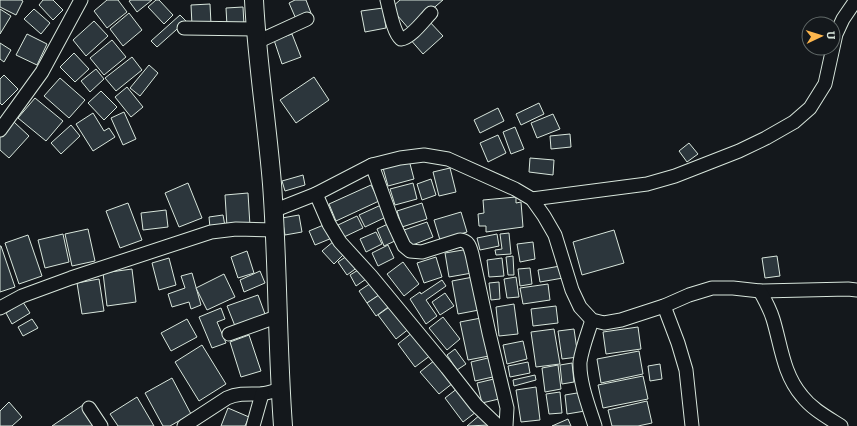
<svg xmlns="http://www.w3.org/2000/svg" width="857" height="426" viewBox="0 0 857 426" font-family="Bitter,serif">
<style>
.building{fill:#2c363c;stroke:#d8e6dc}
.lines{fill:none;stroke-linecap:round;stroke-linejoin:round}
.street-casing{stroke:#d8e6dc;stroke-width:15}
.secondary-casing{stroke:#d8e6dc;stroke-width:20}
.street{stroke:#14181c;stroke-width:13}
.secondary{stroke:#14181c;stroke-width:18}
</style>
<rect width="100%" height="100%" fill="#14181c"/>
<g class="building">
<path d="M0 0H21L23 1 16 15 0 7Z"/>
<path d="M43 0H53L63 10 53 20 39 5Z"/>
<path d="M107 0H118L127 12 107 28 94 11Z"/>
<path d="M131 0H152L137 12 129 1Z"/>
<path d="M156 0H159L173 15 164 24 148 7Z"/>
<path d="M295 0H306L311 13 296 19 289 3Z"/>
<path d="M400 0H443L409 29 391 8Z"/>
<path d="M210 4 211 24 192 25 191 5Z"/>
<path d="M243 7 244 25 227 26 226 8Z"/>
<path d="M383 8 386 28 365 32 361 11Z"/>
<path d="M0 9 11 16 0 34Z"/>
<path d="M34 9 50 23 41 34 24 19Z"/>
<path d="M129 13 142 30 123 46 110 29Z"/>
<path d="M180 15 186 21 157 47 151 41Z"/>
<path d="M428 20 443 36 423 54 409 38Z"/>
<path d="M94 21 108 36 86 56 73 40Z"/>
<path d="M27 34 47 44 37 65 16 55Z"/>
<path d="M292 34 301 57 282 64 274 40Z"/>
<path d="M112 40 126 57 104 75 90 58Z"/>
<path d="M0 43 11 50 4 62 0 59Z"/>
<path d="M74 53 89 69 75 82 60 67Z"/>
<path d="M132 57 142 70 116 91 105 78Z"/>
<path d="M149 65 158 73 140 96 130 88Z"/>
<path d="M96 69 104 79 90 92 81 81Z"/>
<path d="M4 75 18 89 2 105 0 103V79Z"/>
<path d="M314 77 329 100 296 123 280 100Z"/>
<path d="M60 78 85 100 69 118 44 96Z"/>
<path d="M127 87 143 107 131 117 115 97Z"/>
<path d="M101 91 117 107 104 120 88 103Z"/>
<path d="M35 98 63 121 46 141 18 118Z"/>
<path d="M539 103 544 114 521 125 516 114Z"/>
<path d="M498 108 504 121 480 133 474 120Z"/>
<path d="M124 112 136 139 123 145 111 118Z"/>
<path d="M93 113 104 131 109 128 115 137 93 151 76 124Z"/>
<path d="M553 114 560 129 537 138 531 123Z"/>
<path d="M14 122 29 136 9 158 0 150V137Z"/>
<path d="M71 125 80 136 61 154 51 143Z"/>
<path d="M515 127 524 149 511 154 503 132Z"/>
<path d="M570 134 571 147 551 149 550 136Z"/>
<path d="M498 135 506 153 488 162 480 143Z"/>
<path d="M689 143 698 154 687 162 679 151Z"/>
<path d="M530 158 554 160 553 175 529 172Z"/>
<path d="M409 160 414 179 388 186 383 168Z"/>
<path d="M450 168 456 192 439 196 433 172Z"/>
<path d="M303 175 305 185 285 191 282 181Z"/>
<path d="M431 179 436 195 422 200 417 184Z"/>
<path d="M188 183 202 218 179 227 165 193Z"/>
<path d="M413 183 417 199 395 205 390 189Z"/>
<path d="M371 185 379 201 336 221 329 204Z"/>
<path d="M248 193 250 226 227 227 225 195Z"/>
<path d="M516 197V203L521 202 523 227 486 232V226H479L478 214 484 213 483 200Z"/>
<path d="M128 203 142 240 120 248 106 211Z"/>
<path d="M422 203 427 219 402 227 397 211Z"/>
<path d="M381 205 386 217 365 227 359 215Z"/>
<path d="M166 210 168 227 143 230 141 213Z"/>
<path d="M461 212 467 232 440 240 434 220Z"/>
<path d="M223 215 225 226 210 228 209 217Z"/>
<path d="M299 215 302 232 285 235 282 218Z"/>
<path d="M357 216 363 228 344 237 338 225Z"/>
<path d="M427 222 433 237 410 246 404 230Z"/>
<path d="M390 223 397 240 384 246 377 229Z"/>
<path d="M326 224 332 238 315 245 309 231Z"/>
<path d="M88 229 95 261 72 266 65 234Z"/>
<path d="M614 230 624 263 582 275 573 242Z"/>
<path d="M376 232 382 244 366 252 360 239Z"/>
<path d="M509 233 511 254 496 255 495 250 502 249 500 234Z"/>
<path d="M63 234 69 262 45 268 38 240Z"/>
<path d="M497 234 499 246 480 250 477 238Z"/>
<path d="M28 235 42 276 19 284 5 243Z"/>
<path d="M334 241 345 253 334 264 322 251Z"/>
<path d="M533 242 535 259 520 262 517 244Z"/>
<path d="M388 245 394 258 378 266 372 253Z"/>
<path d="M0 246H1L15 287 0 292Z"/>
<path d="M469 249 472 273 449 277 445 253Z"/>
<path d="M247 251 254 273 238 278 231 257Z"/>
<path d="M350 254 358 267 347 275 338 262Z"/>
<path d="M513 256 514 275H508L506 257Z"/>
<path d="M777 256 780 276 765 278 762 258Z"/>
<path d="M436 257 442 277 424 283 417 263Z"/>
<path d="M169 258 176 285 159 290 152 263Z"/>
<path d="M502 258 504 276 489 277 487 260Z"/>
<path d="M403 262 419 284 404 296 387 274Z"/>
<path d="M560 266 563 278 540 282 538 270Z"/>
<path d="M363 267 369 277 356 286 350 275Z"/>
<path d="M530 268 532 284 520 286 518 269Z"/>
<path d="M132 269 136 302 107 306 103 273Z"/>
<path d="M260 271 265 283 244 292 240 280Z"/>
<path d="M192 273 201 305 191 309 189 302 172 307 168 294 185 288 181 276Z"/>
<path d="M224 274 235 297 207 310 196 288Z"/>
<path d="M473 277 479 310 458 314 452 281Z"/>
<path d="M516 277 519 297 507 298 504 279Z"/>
<path d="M99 279 104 311 82 314 77 283Z"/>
<path d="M442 280 446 286 426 300 437 316 426 324 410 299 420 292 421 294Z"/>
<path d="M374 281 382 293 367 303 359 291Z"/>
<path d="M499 282 500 299 491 300 489 283Z"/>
<path d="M548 284 550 300 523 304 520 288Z"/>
<path d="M382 293 391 305 376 316 367 303Z"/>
<path d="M445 293 454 306 440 315 432 302Z"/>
<path d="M258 295 265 314 235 326 227 306Z"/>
<path d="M23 302 30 313 12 324 6 313Z"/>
<path d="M514 304 518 334 499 336 496 307Z"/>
<path d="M392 305 410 328 396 339 378 315Z"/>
<path d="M556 306 558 323 533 326 531 309Z"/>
<path d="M221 308 225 319 217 322 226 343 212 348 199 317Z"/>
<path d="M443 317 460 339 447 350 429 328Z"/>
<path d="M481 318 489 356 468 360 460 322Z"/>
<path d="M32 319 38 328 23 336 18 327Z"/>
<path d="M187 319 197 337 171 351 161 333Z"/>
<path d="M638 327 641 349 606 354 603 332Z"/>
<path d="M554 329 560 364 536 367 531 332Z"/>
<path d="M574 329 578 357 562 359 558 331Z"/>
<path d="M413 332 431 355 415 367 398 344Z"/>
<path d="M249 335 261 371 241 377 230 342Z"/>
<path d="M523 341 527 359 507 364 503 345Z"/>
<path d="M202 345 226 384 199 401 175 362Z"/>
<path d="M455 349 466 364 457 370 447 355Z"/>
<path d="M639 351 643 374 601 383 597 359Z"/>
<path d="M492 357 497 376 475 381 471 362Z"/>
<path d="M435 360 453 383 439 394 420 372Z"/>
<path d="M528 362 530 373 510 377 508 366Z"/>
<path d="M572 363 574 382 562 384 560 365Z"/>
<path d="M660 364 662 379 650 381 648 366Z"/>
<path d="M558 365 561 389 545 392 542 368Z"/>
<path d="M535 375 536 380 514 386 513 380Z"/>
<path d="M643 376 648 399 603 408 598 385Z"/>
<path d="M172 378 191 414 170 426H163L145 393Z"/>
<path d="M498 378 503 398 482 403 477 383Z"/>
<path d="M536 387 540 420 521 422 516 390Z"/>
<path d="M458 388 476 412 463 422 445 398Z"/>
<path d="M560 392 562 413 549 414 546 394Z"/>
<path d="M583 392 585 411 567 414 565 395Z"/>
<path d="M137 397 154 426H118L110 414Z"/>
<path d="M647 401 652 423 638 426H612L608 410Z"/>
<path d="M9 402 22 417 12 426H0V411Z"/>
<path d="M83 405 96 426H52Z"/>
<path d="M228 408 249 417 245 426H221Z"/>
<path d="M481 414 490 425 467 426Z"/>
<path d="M568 419 571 426H552Z"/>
</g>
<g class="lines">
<g class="street-casing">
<g id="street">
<path d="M387 0C390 11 393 32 401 39 411 38 424 20 431 13"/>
<path d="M184 28 255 29"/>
<path d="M257 42 307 19"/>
<path d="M0 130 42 72 81 0"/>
<path d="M372 165 392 220 404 246 410 251 422 252 460 240C469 241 470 247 472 254L489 333 507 408 506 426"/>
<path d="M316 194 329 224 340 242 371 276 447 368 476 405 498 426"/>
<path d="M532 199 647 184 675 176 739 151 766 138 794 122 810 108 825 84 836 34 843 19 856 0"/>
<path d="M273 211 316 194 372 165 400 158 424 155 448 159 515 189 532 199 544 216 555 235 572 290 580 307 592 320 604 323 621 320 664 306 689 295 712 288H733L760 291 848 289 857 290"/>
<path d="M760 291C765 300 770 309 773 319 781 345 783 374 802 396 812 409 827 417 841 426"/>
<path d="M664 306 678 343 686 370 692 426"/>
<path d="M0 308 22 296 71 278 211 232 236 229 275 230"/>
<path d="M592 320C588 333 582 348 580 362 579 382 589 407 595 426"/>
<path d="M229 334 279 316"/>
<path d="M89 408 101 426"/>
<path d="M184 426 227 398C238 393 249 394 261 394 267 393 274 391 280 390"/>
<path d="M253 426 262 394"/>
</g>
</g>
<g class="secondary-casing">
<path id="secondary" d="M254 0C257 62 267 122 272 184 278 264 277 345 283 426"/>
</g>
<use href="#street" class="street"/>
<use href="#secondary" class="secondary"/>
</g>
<g transform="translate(821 36) rotate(86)"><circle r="19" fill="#14181c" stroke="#626a69"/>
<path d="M0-3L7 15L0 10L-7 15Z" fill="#ffb74d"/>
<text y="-6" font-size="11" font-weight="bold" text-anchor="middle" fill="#d8e6dc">U</text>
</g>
</svg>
